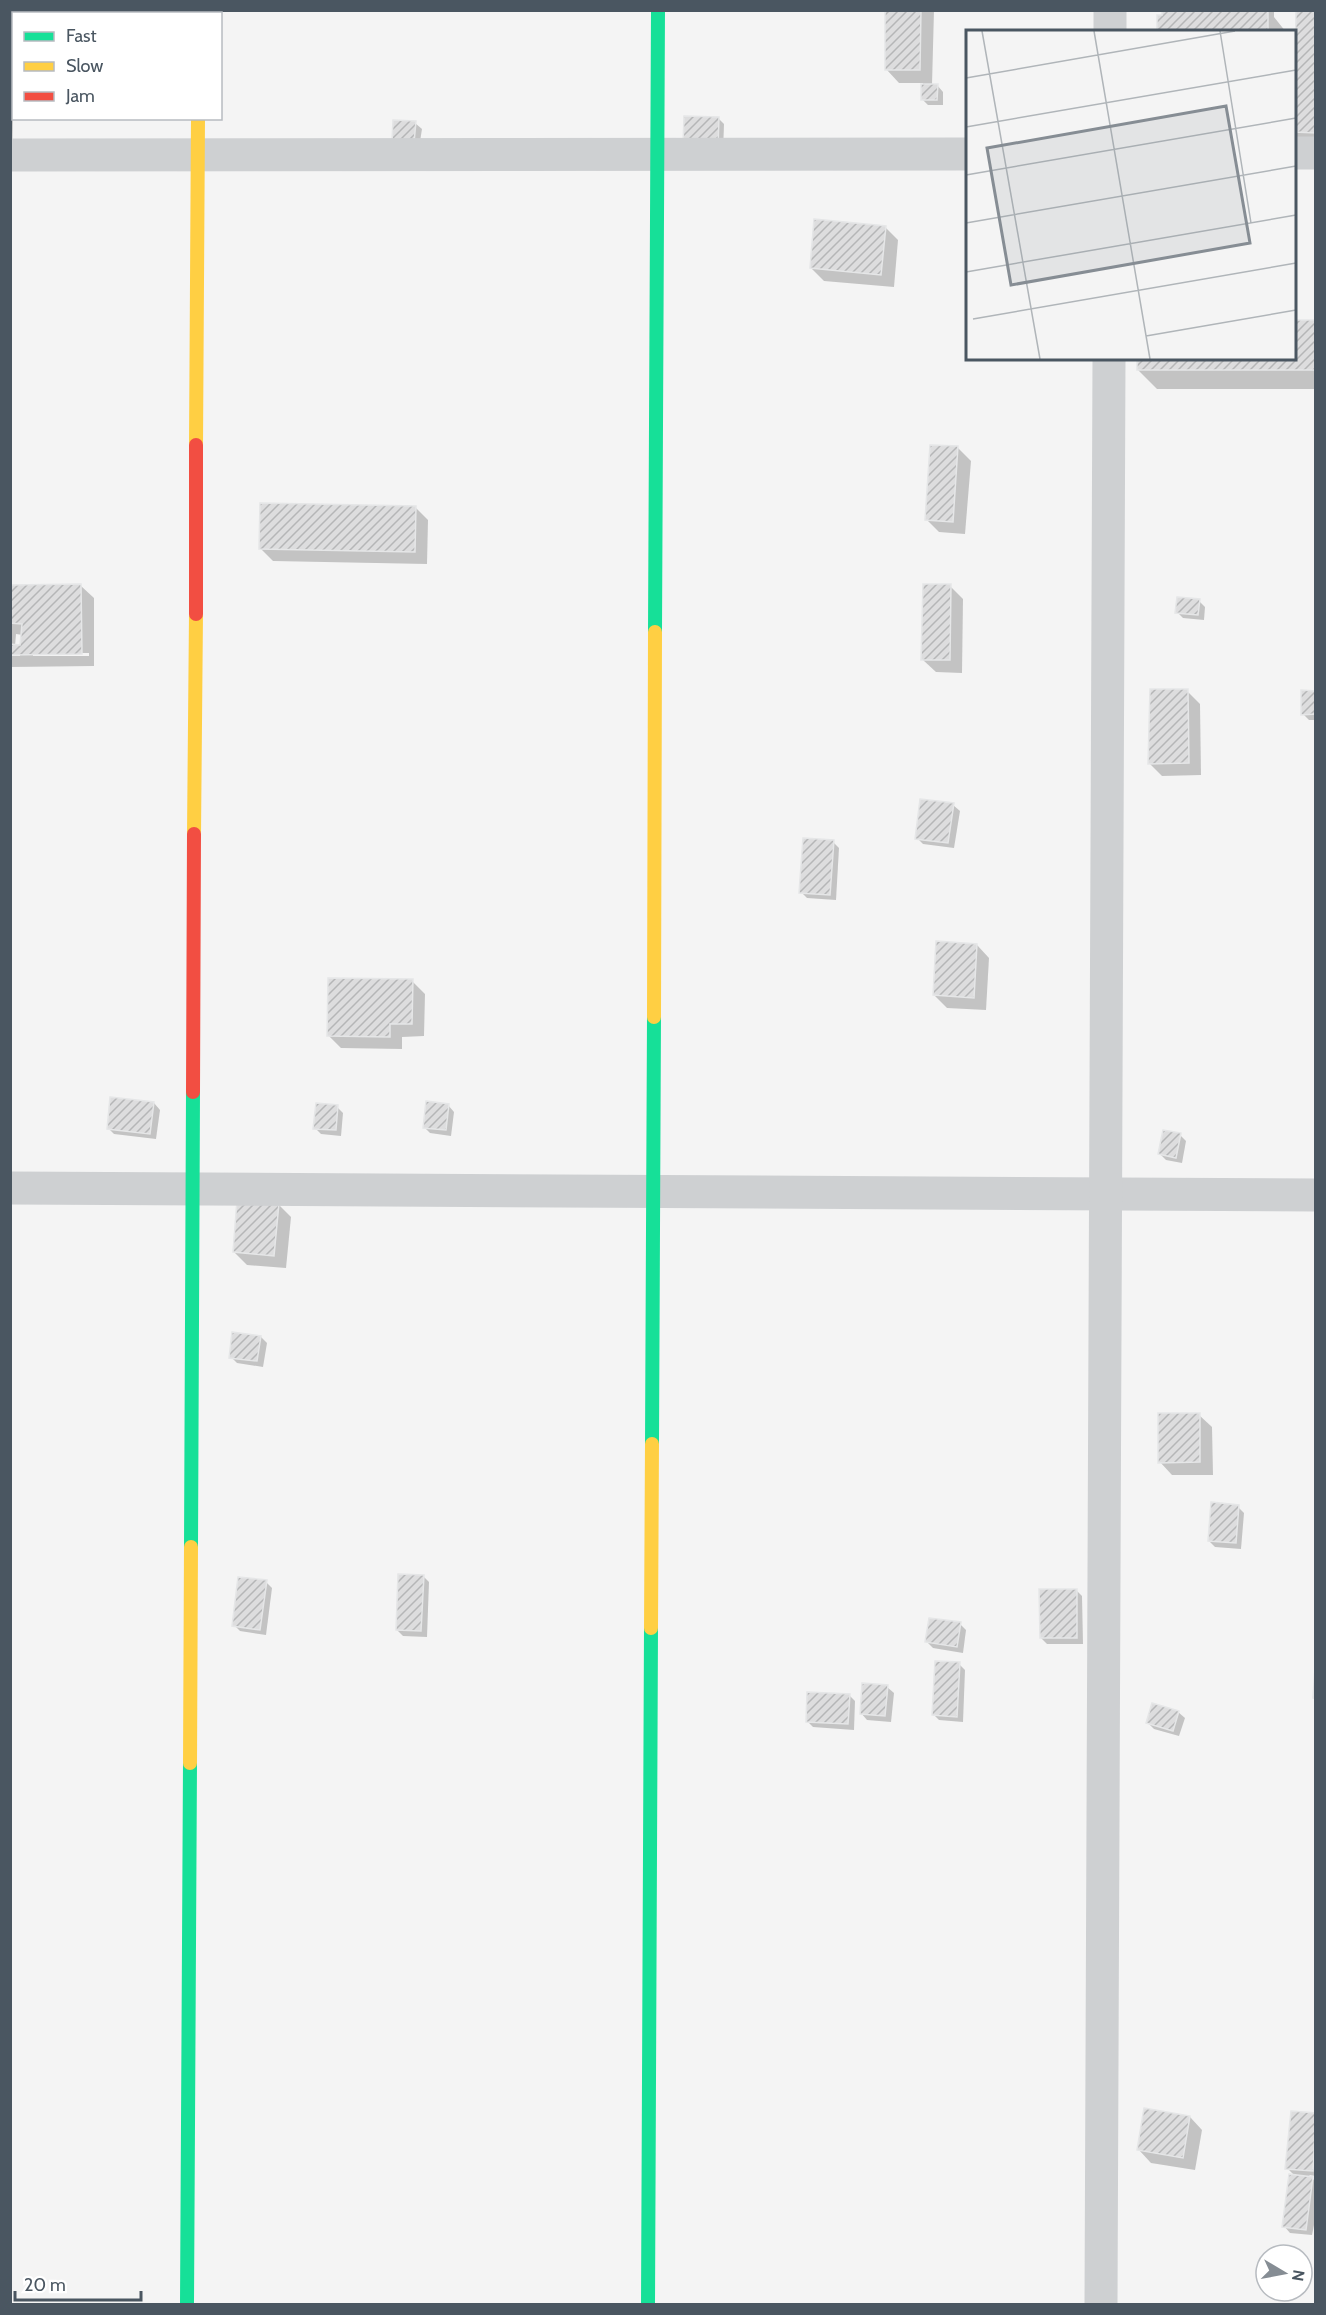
<svg xmlns="http://www.w3.org/2000/svg" width="1326" height="2315" viewBox="0 0 1326 2315" font-family="Cabin,sans-serif">
<style>
.shadow{fill:#0003;fill-rule:evenodd}
.building{fill:url(#building-hatch);stroke:#e5e6e7;stroke-width:1.5}
.lines{fill:none;stroke-linecap:round;stroke-linejoin:round}
.street{stroke:#ced0d2;stroke-width:33}
.fast{stroke:#16e098;stroke-width:14}
.slow{stroke:#ffcf43;stroke-width:14}
.jam{stroke:#f24e42;stroke-width:14}
.inset-road{fill:none;stroke:#b0b5b9;stroke-width:1.5}
.view{fill:#868d94;fill-opacity:0.15;stroke:#868d94;stroke-width:3}
.inset-edge{fill:none;stroke:#4a5661;stroke-width:3}
</style>
<defs>
<pattern id="building-hatch" width="6" height="6" patternUnits="userSpaceOnUse" patternTransform="scale(1.5)"><rect width="6" height="6" fill="#ddddde"/><path d="M-1 1l2-2M0 6l6-6M5 7l2-2" fill="none" stroke="#b5b6b7"/></pattern>
</defs>
<rect width="100%" height="100%" fill="#f4f4f4"/>
<g class="shadow">
<path d="M886 10H934L932 85H937L943 92V105H928L922 99 923 83H899L887 70Z"/>
<path d="M1163 10H1274V17L1286 32H1159L1164 17Z"/>
<path d="M1316 10V145L1294 144V93Z"/>
<path d="M10 75 14 78 12 161H10Z"/>
<path d="M718 118 724 124 723 153 691 152Z"/>
<path d="M415 123 422 129 419 148 399 146Z"/>
<path d="M885 227 898 240 894 287 824 281 811 268Z"/>
<path d="M1316 322V389H1157L1138 370 1294 358Z"/>
<path d="M958 448 971 461 965 534 939 532 927 520Z"/>
<path d="M415 507 428 520 427 564 273 561 260 548Z"/>
<path d="M10 586H81L94 598V666L10 667V656H20V653H10ZM16 634 23 635 22 646H15ZM33 653H89V656H33Z"/>
<path d="M950 586 963 599 962 673 936 672 923 660Z"/>
<path d="M1199 601 1205 607 1204 620 1183 618 1177 612Z"/>
<path d="M1187 691 1200 704 1201 775 1162 776 1149 763Z"/>
<path d="M1316 692V720H1309L1303 714Z"/>
<path d="M953 805 960 811 954 848 923 844 917 838Z"/>
<path d="M833 842 839 848 836 900 807 898 801 892Z"/>
<path d="M977 945 989 958 986 1010 947 1008 934 995Z"/>
<path d="M412 981 425 994 424 1036 402 1037V1049L341 1048 328 1035Z"/>
<path d="M154 1103 160 1110 156 1139 114 1134 108 1128Z"/>
<path d="M448 1105 454 1112 451 1136 430 1133 424 1127Z"/>
<path d="M337 1107 343 1113 341 1136 321 1134 315 1128Z"/>
<path d="M1180 1135 1186 1141 1182 1163 1166 1160 1160 1154Z"/>
<path d="M278 1204 291 1217 286 1268 247 1265 234 1252Z"/>
<path d="M261 1337 267 1343 263 1367 237 1363 231 1357Z"/>
<path d="M1199 1415 1212 1427 1213 1475H1172L1160 1462Z"/>
<path d="M1238 1507 1244 1513 1241 1549 1215 1547 1209 1541Z"/>
<path d="M423 1576 429 1582 427 1637 403 1636 397 1630Z"/>
<path d="M266 1582 272 1588 266 1635 240 1631 234 1625Z"/>
<path d="M1076 1590 1082 1596 1083 1644H1047L1041 1638Z"/>
<path d="M960 1624 966 1630 963 1653 933 1648 927 1642Z"/>
<path d="M959 1664 965 1670 963 1722 939 1720 933 1714Z"/>
<path d="M887 1687 894 1693 891 1722 867 1720 861 1713Z"/>
<path d="M849 1695 855 1701 854 1730 813 1727 807 1721Z"/>
<path d="M1178 1712 1185 1718 1179 1736 1154 1729 1148 1723Z"/>
<path d="M1316 2114V2176L1309 2175 1316 2182V2215L1312 2235 1290 2233 1284 2226 1295 2176 1287 2168Z"/>
<path d="M1190 2117 1202 2130 1195 2170 1151 2163 1139 2150Z"/>
</g>
<g class="building">
<path d="M885 10H921L920 70H885Z"/>
<path d="M1162 10H1268V32H1157V15H1162Z"/>
<path d="M1296 10H1316V133L1294 132Z"/>
<path d="M921 84H938L937 100H921Z"/>
<path d="M684 116 719 117 718 148 683 146Z"/>
<path d="M393 120 416 121 414 143 392 141Z"/>
<path d="M814 219 886 226 881 275 810 268Z"/>
<path d="M1294 320H1316V370H1137V358H1294Z"/>
<path d="M930 445 958 446 953 522 925 520Z"/>
<path d="M260 503 416 506 415 552 259 549Z"/>
<path d="M81 584 82 654 10 655V644L20 645 22 624 10 623V585Z"/>
<path d="M923 584H951L950 660H921Z"/>
<path d="M1177 597 1200 599 1198 615 1175 613Z"/>
<path d="M1150 689H1188L1189 763 1148 764Z"/>
<path d="M1301 690 1316 691V714L1301 715Z"/>
<path d="M920 799 954 803 948 843 915 839Z"/>
<path d="M803 838 834 840 830 895 799 893Z"/>
<path d="M936 941 977 944 974 998 933 995Z"/>
<path d="M328 978 413 979 412 1024H390V1037L327 1036Z"/>
<path d="M110 1097 154 1102 150 1134 107 1129Z"/>
<path d="M426 1101 449 1104 446 1130 423 1128Z"/>
<path d="M316 1103 338 1105 336 1130 313 1129Z"/>
<path d="M1163 1130 1181 1133 1176 1158 1158 1154Z"/>
<path d="M237 1200 279 1203 274 1256 233 1252Z"/>
<path d="M232 1332 261 1336 257 1361 229 1358Z"/>
<path d="M1158 1413H1200V1462L1158 1463Z"/>
<path d="M1211 1502 1239 1505 1236 1543 1208 1541Z"/>
<path d="M398 1574 424 1575 421 1631 396 1630Z"/>
<path d="M238 1577 267 1580 260 1630 232 1626Z"/>
<path d="M1039 1589H1077V1638H1040Z"/>
<path d="M929 1618 961 1622 957 1647 925 1642Z"/>
<path d="M1316 1654V1699L1313 1698Z"/>
<path d="M935 1661 960 1662 957 1717 932 1715Z"/>
<path d="M862 1683 888 1685 885 1716 860 1714Z"/>
<path d="M807 1692 850 1694 848 1724 806 1722Z"/>
<path d="M1152 1703 1179 1711 1173 1731 1146 1723Z"/>
<path d="M1144 2108 1190 2116 1183 2158 1137 2150Z"/>
<path d="M1291 2111 1316 2113 1313 2171 1285 2169Z"/>
<path d="M1289 2174 1313 2177 1306 2230 1282 2227Z"/>
</g>
<g class="lines">
<g class="street">
<path d="M199 14V10"/>
<path d="M1110 32V10"/>
<path d="M1294 153H1316"/>
<path d="M10 155 968 154"/>
<path d="M10 1188 1316 1195"/>
<path d="M1101 2304 1109 358"/>
</g>
<g class="fast">
<path d="M655 632 658 10"/>
<path d="M652 1444 654 1017"/>
<path d="M191 1547 193 1092"/>
<path d="M187 2304 190 1763"/>
<path d="M648 2304 651 1628"/>
</g>
<g class="slow">
<path d="M196 445 198 118"/>
<path d="M194 834 196 614"/>
<path d="M654 1017 655 632"/>
<path d="M651 1628 652 1444"/>
<path d="M190 1763 191 1547"/>
</g>
<g class="jam">
<path d="M196 614V445"/>
<path d="M193 1092 194 834"/>
</g>
</g>
<g transform="translate(966 30)">
<rect width="330" height="330" fill="#f4f4f4"/>
<path class="inset-road" d="M16 1 74 329M128 1 184 329M254 1 285 193M0 48 269 1M0 97 330 40M0 145 330 88M0 193 330 136M0 242 330 185M7 289 330 233M180 306 330 280"/>
<path class="view" d="M260 76 284 213 45 255 21 118Z"/>
<rect width="330" height="330" class="inset-edge"/>
</g>
<rect width="1326" height="2315" fill="none" stroke="#4a5661" stroke-width="24"/>
<rect x="12" y="12" width="210" height="108" fill="#ffffff" stroke="#b7bbc0" stroke-width="1.5"/>
<rect x="24" y="32" width="30" height="9" fill="#16e098" stroke="#b7bbc0" stroke-width="1.5"/>
<text x="66" y="42" font-size="18" fill="#4a5661">Fast</text>
<rect x="24" y="62" width="30" height="9" fill="#ffcf43" stroke="#b7bbc0" stroke-width="1.5"/>
<text x="66" y="72" font-size="18" fill="#4a5661">Slow</text>
<rect x="24" y="92" width="30" height="9" fill="#f24e42" stroke="#b7bbc0" stroke-width="1.5"/>
<text x="66" y="102" font-size="18" fill="#4a5661">Jam</text>
<g transform="translate(1284 2273) rotate(100)"><circle r="28" fill="#ffffff" stroke="#b7bbc0" stroke-width="1.5"/>
<path d="M0-4.5L10 22L0 15L-10 22Z" fill="#868d94"/>
<text y="-9" font-size="16" font-weight="bold" text-anchor="middle" fill="#4a5661">N</text>
</g>
<path d="M15 2291v9h126v-9" fill="none" stroke="#4a5661" stroke-width="3"/>
<text x="24" y="2291" font-size="18" fill="#4a5661" stroke="#ffffff" stroke-width="4.5" paint-order="stroke">20 m</text>
</svg>
